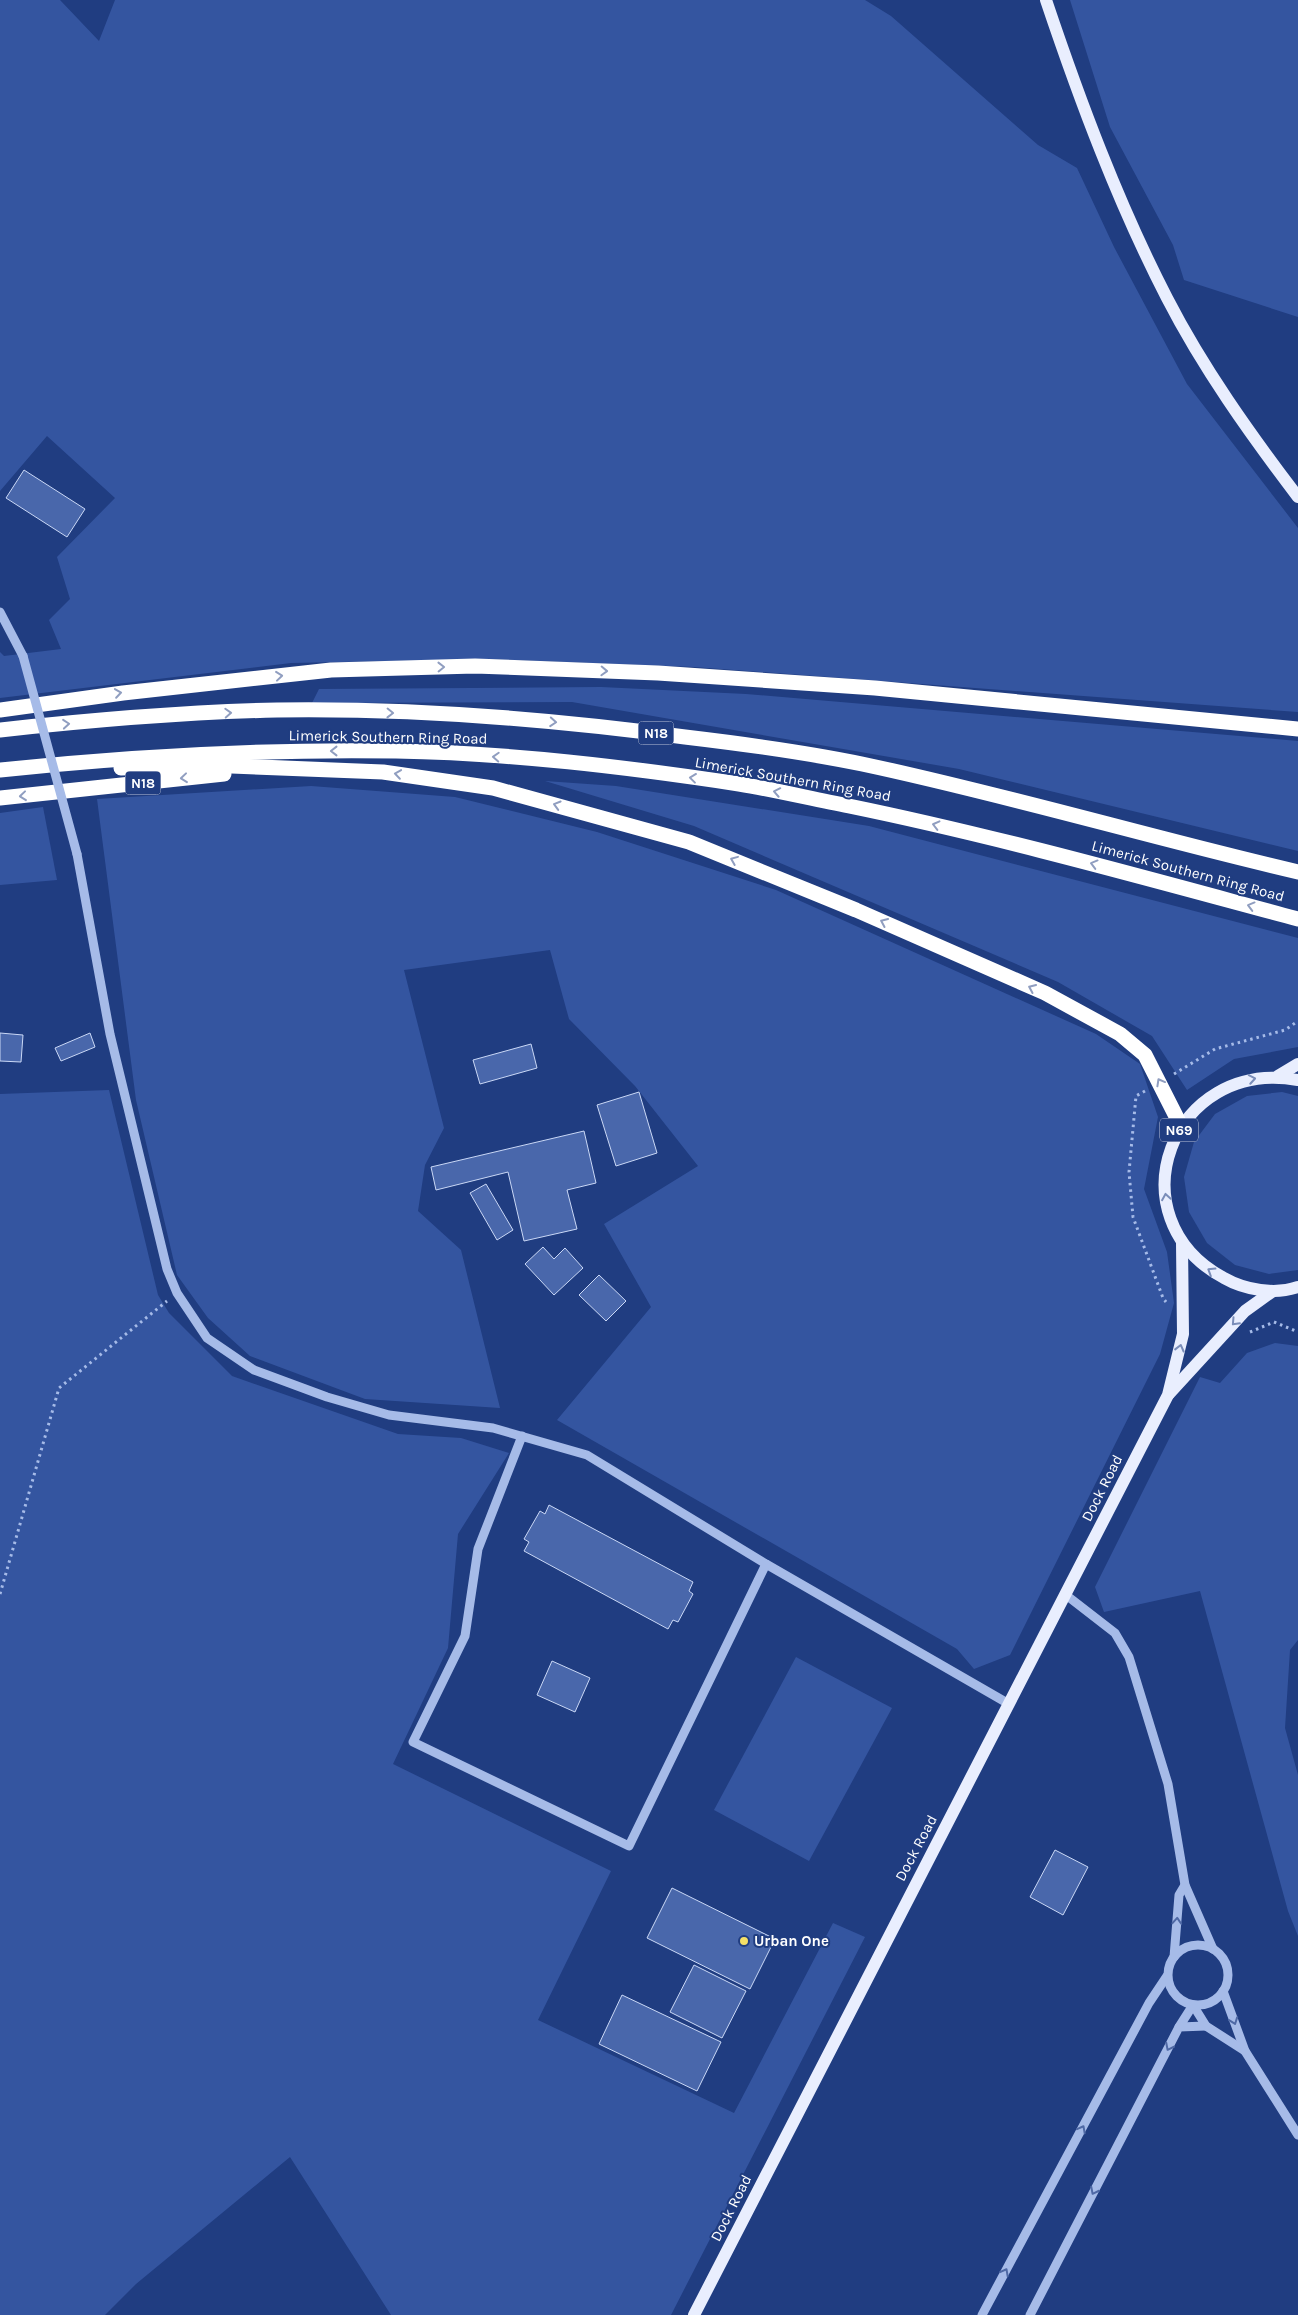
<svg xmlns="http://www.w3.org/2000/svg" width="1298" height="2315" viewBox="0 0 1298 2315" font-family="Karla,sans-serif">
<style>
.green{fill:#3455a0}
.building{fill:#4967ab;stroke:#cad8f6}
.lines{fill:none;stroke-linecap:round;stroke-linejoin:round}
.path{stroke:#a6bbe8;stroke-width:3;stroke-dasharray:2.5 4;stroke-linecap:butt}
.minor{stroke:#a6bbe8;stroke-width:9}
.major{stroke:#e9eefe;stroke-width:12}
.highway{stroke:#fff;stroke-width:15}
.minor-bridge{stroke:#a6bbe8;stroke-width:9}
.oneway{stroke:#909ec0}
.oneway2{stroke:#7a8db9}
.oneway3{stroke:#4f69a5}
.poi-dot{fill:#f5e067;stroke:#203d81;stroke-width:2}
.labels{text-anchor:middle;stroke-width:4;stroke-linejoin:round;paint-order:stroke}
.shield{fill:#203d81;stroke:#bcc5d9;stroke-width:1}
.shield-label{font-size:14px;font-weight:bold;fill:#fff}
.street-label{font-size:15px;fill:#fff;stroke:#203d81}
.poi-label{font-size:15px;font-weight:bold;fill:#fff;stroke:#203d81;text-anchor:start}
</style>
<rect width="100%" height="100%" fill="#203d81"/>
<g class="green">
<path d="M0 0H60L99 41 115 0H865L891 16 1038 145 1077 168 1114 247 1187 384 1298 528V712L694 667 487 659 291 663 0 698V652L4 656 61 649 49 620 70 599 57 557 115 498 47 436 0 491Z"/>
<path d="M1070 0H1298V317L1184 280 1173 245 1110 127Z"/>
<path d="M601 687 746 694 1298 741V851L959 769 572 702 312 703 319 689Z"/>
<path d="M545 781 616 786 869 826 1298 938V1047L1234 1059 1187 1090 1152 1036 1058 982 694 826Z"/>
<path d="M311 786 455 797 597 832 776 890 1096 1034 1140 1064 1158 1117 1144 1189 1167 1252 1174 1303 1160 1354 1010 1655 974 1669 957 1649 557 1420 651 1307 604 1224 698 1166 635 1086 569 1019 550 950 404 970 444 1128 425 1165 418 1211 461 1250 500 1408 365 1399 250 1356 208 1318 177 1275 136 1100 97 799Z"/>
<path d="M43 807 57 880 0 885V813Z"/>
<path d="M109 1090 158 1295 169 1313 232 1376 398 1434 461 1438 509 1453 458 1534 448 1648 393 1764 611 1871 538 2020 734 2113 833 1923 865 1937 671 2315H391L290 2157 136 2284 105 2315H0V1094Z"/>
<path d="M1282 1092 1298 1096V1270L1269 1274 1235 1265 1207 1243 1189 1212 1184 1177 1194 1142 1215 1114 1247 1096Z"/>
<path d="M1275 1343 1298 1346V1640L1290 1650 1285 1728 1298 1775V1936L1288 1911 1200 1591 1104 1612 1095 1587 1200 1377 1220 1383 1247 1353Z"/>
<path d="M796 1657 892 1708 809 1861 714 1810Z"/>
</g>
<g class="building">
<path d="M24 470 85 509 67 537 6 498Z"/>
<path d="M0 1033 23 1035 21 1062 0 1061Z"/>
<path d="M90 1033 95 1047 61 1061 55 1048Z"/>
<path d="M531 1044 537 1068 480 1084 473 1060Z"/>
<path d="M639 1092 657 1153 616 1166 597 1105Z"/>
<path d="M584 1131 596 1183 567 1190 577 1229 524 1241 508 1172 436 1190 431 1167Z"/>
<path d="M486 1184 513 1230 497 1240 470 1193Z"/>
<path d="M543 1247 554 1259 565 1248 583 1268 554 1295 525 1264Z"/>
<path d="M599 1275 626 1301 606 1321 579 1295Z"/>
<path d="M549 1505 693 1582 689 1591 693 1594 678 1622 673 1620 668 1629 524 1551 529 1542 524 1539 540 1511 545 1514Z"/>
<path d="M552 1661 590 1678 575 1712 537 1695Z"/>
<path d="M1055 1850 1088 1867 1063 1915 1030 1897Z"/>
<path d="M672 1888 775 1939 750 1989 647 1938Z"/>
<path d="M694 1965 746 1991 722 2038 670 2012Z"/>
<path d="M622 1995 721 2042 697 2091 599 2044Z"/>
</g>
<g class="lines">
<g class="path">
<path d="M1174 1074 1215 1049 1285 1030 1298 1021"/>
<path d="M1145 1091 1136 1096 1129 1172 1133 1217 1163 1298 1166 1302"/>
<path d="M1250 1332 1274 1322 1298 1332"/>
<path d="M0 1594 59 1388 167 1301"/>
</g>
<g class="minor">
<path d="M0 612 23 656"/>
<path d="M77 854 110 1034 167 1269 177 1293 207 1338 254 1370 327 1397 389 1415 493 1428 587 1455 766 1564 1009 1704"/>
<path d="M522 1436 478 1549 465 1636 413 1742 629 1846 766 1564"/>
<path d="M1066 1595 1115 1633 1129 1657 1168 1784 1185 1885 1213 1949"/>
<circle cx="1198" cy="1975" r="30"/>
<path d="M1174 1957 1179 1895 1185 1885"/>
<path d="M1223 1991 1245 2051 1298 2135"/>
<path d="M1179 2027 1193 2005 1206 2026 1245 2051"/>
<path d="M982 2315 1149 2003 1167 1976"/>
<path d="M1030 2315 1179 2027 1206 2026"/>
</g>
<g class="major">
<path d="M1046 0C1080 101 1118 203 1167 298 1203 368 1250 434 1298 497"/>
<path d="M1278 1076 1298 1064"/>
<path d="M1298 1080C1171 1057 1112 1218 1224 1278 1245 1290 1275 1295 1298 1287"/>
<path d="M1169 1394 1245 1311 1273 1291"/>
<path d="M694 2315 1168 1395 1183 1334 1182 1243"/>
</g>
<g class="highway">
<path d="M0 710 123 693 331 670 475 666 658 673 875 688 1298 729"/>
<path d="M0 730C91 720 185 712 277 710 413 708 551 719 685 737 744 744 804 752 862 764 1008 795 1152 838 1298 872"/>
<path d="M121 768 207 765 383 772 493 788 689 842 856 910 1045 993 1120 1034 1145 1055 1181 1126"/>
<path d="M0 770C132 756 264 749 396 751 511 753 626 767 739 784 776 790 812 799 849 806 1000 837 1149 879 1298 919"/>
<path d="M0 798 224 774"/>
</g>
<path class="minor-bridge" d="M23 656 77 854"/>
</g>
<defs><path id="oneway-chevron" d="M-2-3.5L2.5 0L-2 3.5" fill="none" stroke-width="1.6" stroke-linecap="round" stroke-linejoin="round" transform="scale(1.25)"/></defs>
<g class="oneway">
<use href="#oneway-chevron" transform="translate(441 667) rotate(-1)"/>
<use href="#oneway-chevron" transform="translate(604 671) rotate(2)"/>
<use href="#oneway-chevron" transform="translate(279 676) rotate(-6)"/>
<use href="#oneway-chevron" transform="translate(118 693) rotate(-8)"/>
<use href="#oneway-chevron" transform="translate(228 713) rotate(-3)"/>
<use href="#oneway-chevron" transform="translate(390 713) rotate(1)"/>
<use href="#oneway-chevron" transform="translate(553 722) rotate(4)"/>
<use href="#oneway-chevron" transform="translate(66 724) rotate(-5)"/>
<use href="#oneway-chevron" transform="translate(334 751) rotate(180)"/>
<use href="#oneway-chevron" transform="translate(496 757) rotate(-177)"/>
<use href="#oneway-chevron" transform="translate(398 774) rotate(-172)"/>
<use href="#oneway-chevron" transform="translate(184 778) rotate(174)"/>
<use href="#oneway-chevron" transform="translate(693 778) rotate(-173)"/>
<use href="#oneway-chevron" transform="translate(777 792) rotate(-169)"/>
<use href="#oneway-chevron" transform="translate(23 796) rotate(174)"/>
<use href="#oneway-chevron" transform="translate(557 805) rotate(-164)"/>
<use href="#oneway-chevron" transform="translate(936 825) rotate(-166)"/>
<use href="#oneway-chevron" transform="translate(734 860) rotate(-158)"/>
<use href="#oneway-chevron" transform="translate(1094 864) rotate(-165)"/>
<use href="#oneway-chevron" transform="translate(1251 906) rotate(-165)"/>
<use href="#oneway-chevron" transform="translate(884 922) rotate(-156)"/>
<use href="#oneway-chevron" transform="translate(1032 988) rotate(-156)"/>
<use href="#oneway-chevron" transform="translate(1160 1082) rotate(-119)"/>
</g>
<g class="oneway2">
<use href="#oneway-chevron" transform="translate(1252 1079) rotate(-10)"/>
<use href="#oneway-chevron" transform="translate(1166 1197) rotate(-99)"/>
<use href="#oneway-chevron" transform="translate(1211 1271) rotate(-148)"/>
<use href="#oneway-chevron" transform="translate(1235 1322) rotate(133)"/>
<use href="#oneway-chevron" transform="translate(1180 1348) rotate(-76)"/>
</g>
<g class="oneway3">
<use href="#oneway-chevron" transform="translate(1177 1921) rotate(-86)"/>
<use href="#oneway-chevron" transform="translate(1234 2021) rotate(70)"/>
<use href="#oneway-chevron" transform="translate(1169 2047) rotate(117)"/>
<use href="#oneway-chevron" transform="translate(1082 2129) rotate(-62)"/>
<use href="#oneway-chevron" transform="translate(1094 2191) rotate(117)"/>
<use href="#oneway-chevron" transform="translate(1005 2272) rotate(-62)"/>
</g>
<circle class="poi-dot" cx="744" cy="1941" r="5"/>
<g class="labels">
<g class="shield">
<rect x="638.5" y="721.5" width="35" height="23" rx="4"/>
<rect x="125.5" y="771.5" width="35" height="23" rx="4"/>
<rect x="1160" y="1118.5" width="38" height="23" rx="4"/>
</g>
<g class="shield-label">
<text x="656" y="738">N18</text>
<text x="143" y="788">N18</text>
<text x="1179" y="1135">N69</text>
</g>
<g class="street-label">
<text transform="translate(388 737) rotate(1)" y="5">Limerick Southern Ring Road</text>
<text transform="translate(793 779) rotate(10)" y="5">Limerick Southern Ring Road</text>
<text transform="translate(1188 871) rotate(15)" y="5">Limerick Southern Ring Road</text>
<text transform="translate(1102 1488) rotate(-63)" y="5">Dock Road</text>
<text transform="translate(916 1848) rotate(-62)" y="5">Dock Road</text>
<text transform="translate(731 2208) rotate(-63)" y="5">Dock Road</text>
</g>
<g class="poi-label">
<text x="754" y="1946">Urban One</text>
</g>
</g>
</svg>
